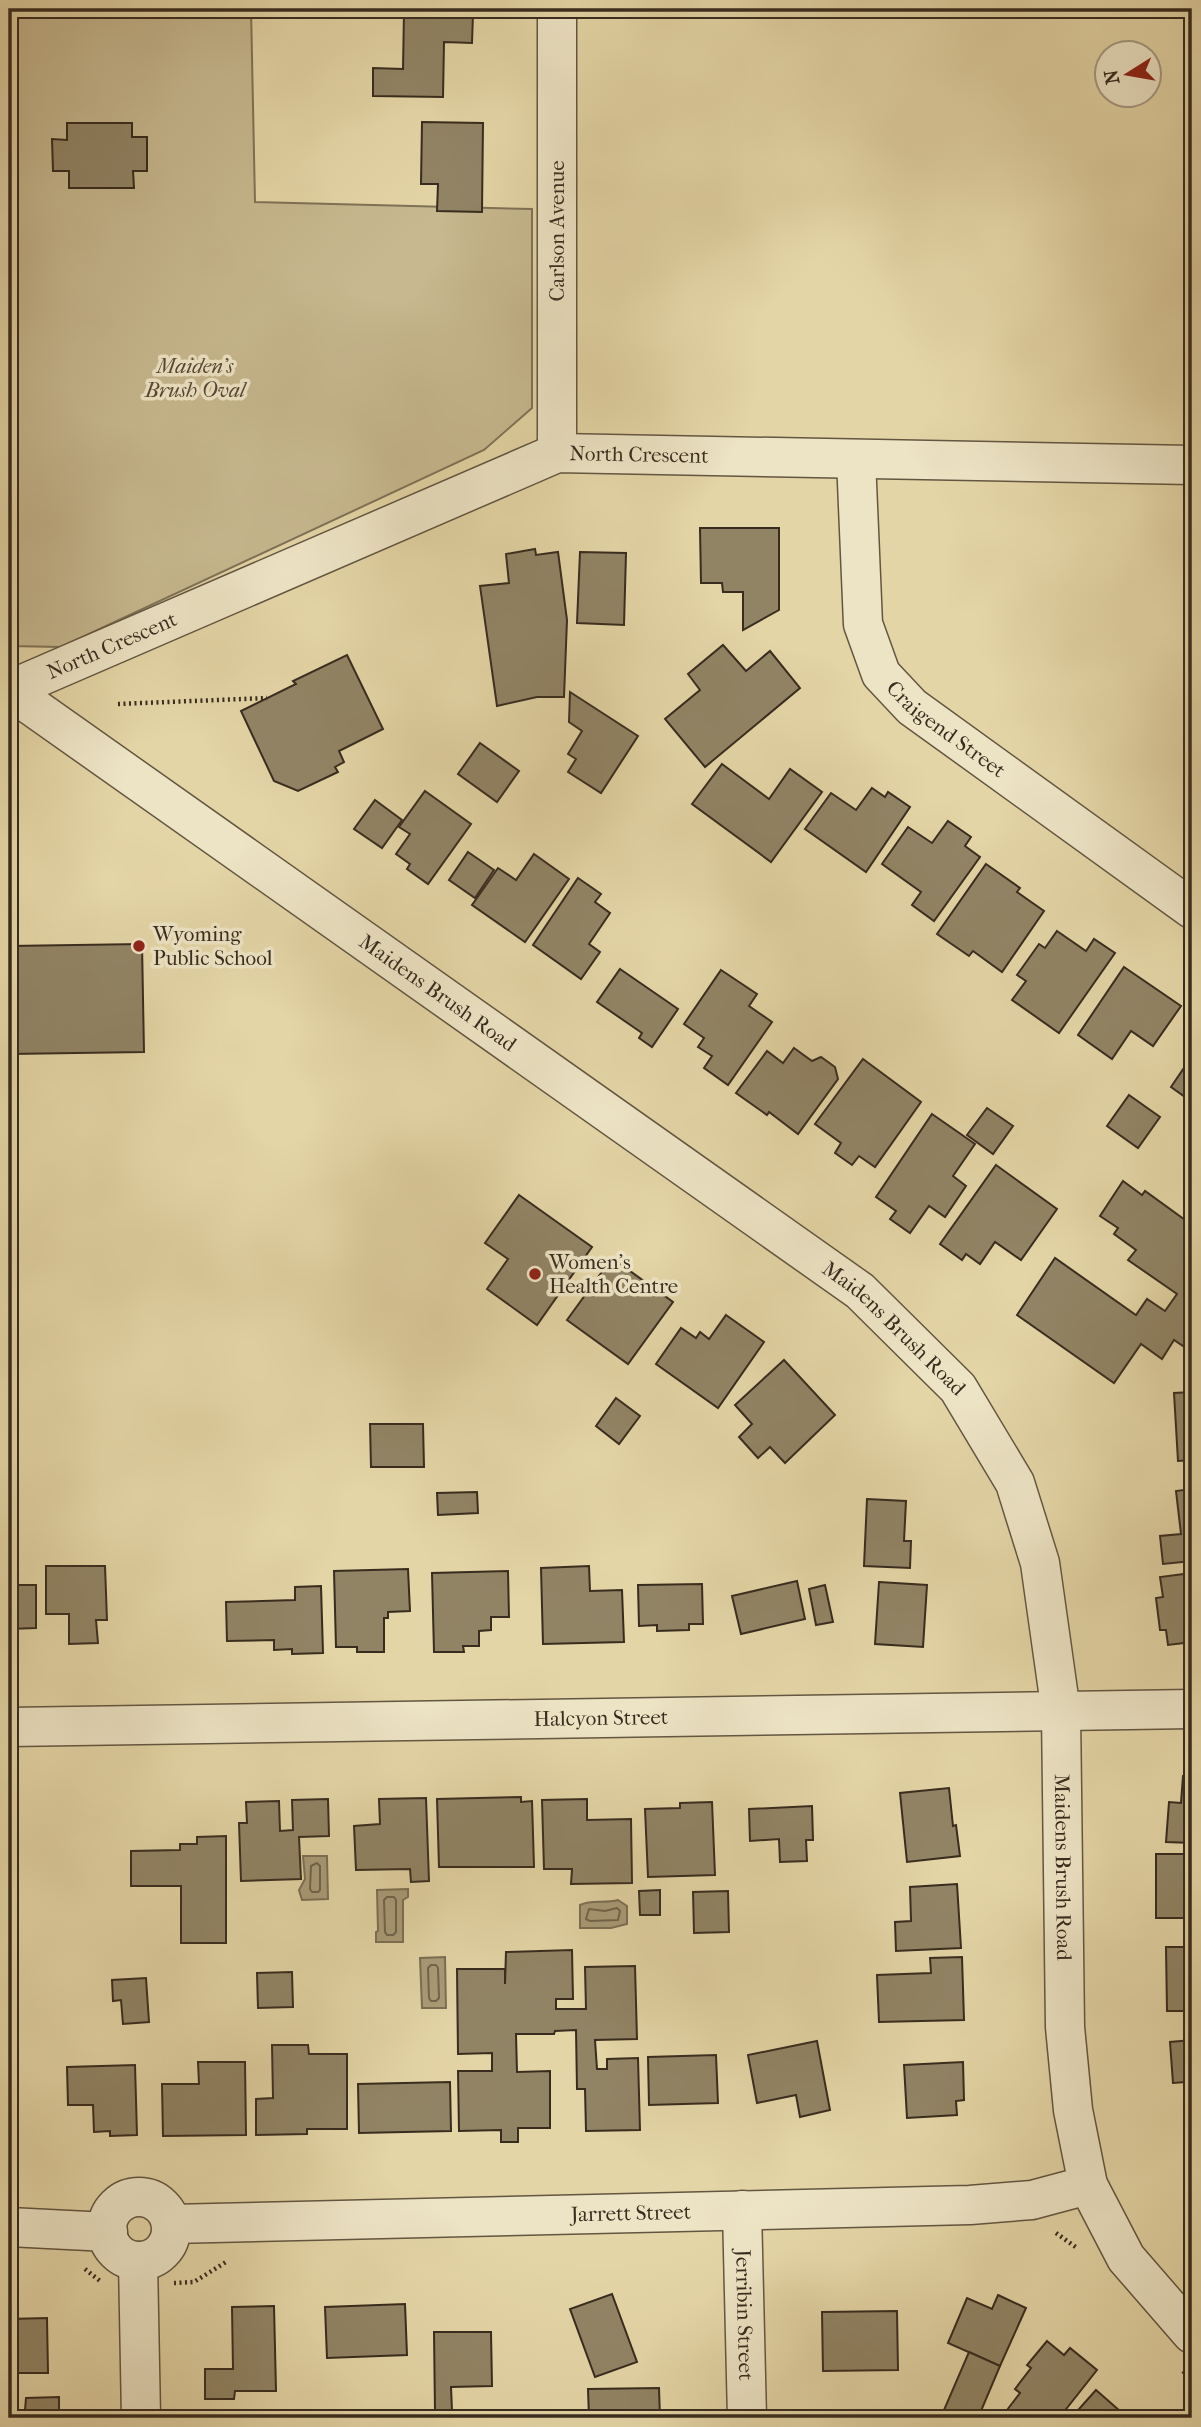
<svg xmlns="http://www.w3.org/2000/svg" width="1201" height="2427" viewBox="0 0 1201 2427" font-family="'IM FELL French Canon',serif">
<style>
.green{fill:#c7b88f;stroke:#807257;stroke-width:2}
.water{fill:#aa9c78;stroke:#7c6f54;stroke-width:2}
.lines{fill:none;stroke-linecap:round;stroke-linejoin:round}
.shore{stroke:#71644c;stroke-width:2}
.building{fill:#918465;stroke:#382c1f;stroke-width:2}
.minor-casing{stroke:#635641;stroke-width:41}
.tertiary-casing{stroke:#635641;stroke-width:41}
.path{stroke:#382c1f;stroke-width:4.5;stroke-dasharray:2 3.5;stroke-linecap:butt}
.minor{stroke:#ede4c5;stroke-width:38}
.tertiary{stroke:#ede4c5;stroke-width:38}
.poi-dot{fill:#8f2418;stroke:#ede4c5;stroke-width:2.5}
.labels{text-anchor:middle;stroke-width:7;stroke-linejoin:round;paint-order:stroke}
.street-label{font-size:21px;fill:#382c1f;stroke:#ede4c5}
.park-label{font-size:21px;font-style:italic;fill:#554835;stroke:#ede4c5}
.poi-label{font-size:21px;fill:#382c1f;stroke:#ede4c5;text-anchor:start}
</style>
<rect width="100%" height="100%" fill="#e4d5a6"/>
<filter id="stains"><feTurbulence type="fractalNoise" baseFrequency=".00286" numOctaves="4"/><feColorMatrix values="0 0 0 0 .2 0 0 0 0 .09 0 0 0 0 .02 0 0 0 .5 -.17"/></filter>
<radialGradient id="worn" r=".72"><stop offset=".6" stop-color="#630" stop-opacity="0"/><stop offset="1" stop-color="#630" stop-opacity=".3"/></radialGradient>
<path class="green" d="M9 9H251L255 202 532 209V408L484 450 61 647 9 646Z"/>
<g class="water">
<path d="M303 1856H327L328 1899 302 1900 299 1890 305 1879Z"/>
<path d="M408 1889V1897L403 1900V1942H376V1932L378 1931 377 1890Z"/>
<path d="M618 1900 627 1906V1924L611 1928H580V1905C592 1899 605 1904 618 1900Z"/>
<path d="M445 1957 446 2008H422L420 1958Z"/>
</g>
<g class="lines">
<g class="shore">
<path d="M317 1863 320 1866V1890L318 1892H312L310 1889 311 1866Z"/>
<path d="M387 1897H394L396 1900V1932L393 1935H387L385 1932 384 1900Z"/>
<path d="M617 1908 620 1911 618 1920 590 1921 586 1919 589 1909 605 1911Z"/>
<path d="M431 1965H436L438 1968 439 1998 436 2001H431L429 1998 428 1968Z"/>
</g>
</g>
<g class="building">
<path d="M404 12 473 14 472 43 444 42 443 97 373 96V68L403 69Z"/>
<path d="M422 122 483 123 482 212 437 211 438 184H421Z"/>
<path d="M67 123H132V137H147V171H133L134 188H69V171H53L52 139 67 140Z"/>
<path d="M700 528H779V610L743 630V592H723L722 583H701Z"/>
<path d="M535 549 536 555 558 552 567 620 564 697H537L497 706 480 586 509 583 506 554Z"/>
<path d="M580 552 626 553 624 625 577 623Z"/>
<path d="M723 645 746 671 770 651 800 688 705 767 665 719 700 690 688 674Z"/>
<path d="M347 655 383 729 339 751 344 762 335 767 338 772 298 791 274 781 241 711 296 684 293 681Z"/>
<path d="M570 692 638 736 601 793 568 772 576 759 568 754 582 731 569 722Z"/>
<path d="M480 743 519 771 497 802 458 774Z"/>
<path d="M722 764 769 799 790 769 822 792 771 862 692 804Z"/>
<path d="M872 788 885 797 888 792 910 807 866 872 805 829 831 793 856 810Z"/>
<path d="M425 791 471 824 428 884 407 869 410 864 396 854 410 834 399 827Z"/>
<path d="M375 800 402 820 382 848 354 829Z"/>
<path d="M948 821 971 837 965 846 980 857 934 921 912 905 921 892 882 864 908 827 932 843Z"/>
<path d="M468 852 494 870 475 898 449 880Z"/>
<path d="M534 854 569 879 525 942 472 905 498 868 516 880Z"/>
<path d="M986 864 1020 888 1017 892 1044 911 1002 972 973 951 969 956 937 934Z"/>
<path d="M578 878 601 894 595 902 610 913 589 944 600 952 581 979 533 945Z"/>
<path d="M1057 931 1086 951 1094 939 1115 953 1059 1033 1012 1000 1026 981 1017 975 1039 944 1045 948Z"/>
<path d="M142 944 144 1052 9 1054V946Z"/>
<path d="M1124 967 1181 1006 1153 1046 1131 1031 1112 1059 1078 1035Z"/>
<path d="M620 969 678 1009 652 1047 639 1038 642 1033 597 1002Z"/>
<path d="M721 970 757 994 749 1006 772 1022 728 1085 704 1068 712 1056 698 1047 704 1038 684 1024Z"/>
<path d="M794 1048 812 1061 821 1057 835 1067 838 1079 798 1134 769 1112 767 1115 736 1093 767 1051 783 1063Z"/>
<path d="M1192 1056V1102L1171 1087Z"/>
<path d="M863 1059 921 1102 875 1167 859 1156 852 1165 835 1153 841 1143 815 1124Z"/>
<path d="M1129 1095 1160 1117 1138 1148 1107 1126Z"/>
<path d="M987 1108 1013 1126 993 1154 967 1135Z"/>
<path d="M932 1114 975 1144 953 1176 966 1186 945 1217 929 1206 910 1233 890 1219 896 1211 876 1197Z"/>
<path d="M996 1165 1057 1209 1021 1260 995 1242 980 1264 966 1254 962 1260 940 1244Z"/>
<path d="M1123 1181 1142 1195 1145 1191 1192 1225V1332L1183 1346 1174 1340 1162 1359 1141 1344 1114 1383 1017 1315 1055 1258 1136 1315 1147 1299 1165 1311 1177 1294 1128 1260 1136 1250 1114 1234 1118 1228 1100 1216Z"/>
<path d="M519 1195 592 1247 537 1325 487 1289 508 1259 485 1243Z"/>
<path d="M612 1258 673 1302 628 1364 567 1320Z"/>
<path d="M726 1315 764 1342 718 1408 656 1364 681 1328 696 1338 700 1332 709 1339Z"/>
<path d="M784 1360 835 1415 785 1463 770 1447 758 1458 739 1437 752 1424 735 1405Z"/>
<path d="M1192 1392V1460L1178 1461 1174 1393Z"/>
<path d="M616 1398 640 1416 619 1444 596 1426Z"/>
<path d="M370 1424H423L424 1467H371Z"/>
<path d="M1192 1489V1561L1163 1564 1160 1536 1181 1534 1176 1491Z"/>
<path d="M477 1492 478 1513 438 1515 437 1493Z"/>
<path d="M867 1499 906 1501 904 1541H911L910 1568 864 1566Z"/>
<path d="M46 1566H105L107 1620H96L98 1643 69 1644V1614H46Z"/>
<path d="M589 1566 590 1591 622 1590 624 1642 543 1644 541 1568Z"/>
<path d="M408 1569 410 1611 388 1612V1618H384V1652H357V1647H336L334 1571Z"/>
<path d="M508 1571 509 1617H491V1630L479 1631V1646H463L464 1652H434L432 1573Z"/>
<path d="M1192 1573V1642L1168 1645 1166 1630H1160L1156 1598 1163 1597 1160 1577Z"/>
<path d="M797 1581 805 1619 741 1634 732 1596Z"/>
<path d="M879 1582 927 1585 923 1647 875 1644Z"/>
<path d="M702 1584 703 1624H689V1630L657 1631V1625L639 1626 638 1585Z"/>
<path d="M9 1585H36V1628L9 1629Z"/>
<path d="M825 1585 833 1622 816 1625 809 1589Z"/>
<path d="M321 1586 323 1653 292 1654V1649L274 1650V1640L227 1641 226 1602 295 1600V1587Z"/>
<path d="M1183 1776 1192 1777V1843L1166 1842 1169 1802 1181 1803Z"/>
<path d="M949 1788 953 1826 956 1825 960 1856 907 1862 900 1793Z"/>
<path d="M521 1797V1802L532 1801 534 1867H439L437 1799Z"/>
<path d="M426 1798 429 1881 411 1882 410 1869 356 1870 354 1826 380 1824 379 1799Z"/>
<path d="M328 1799 329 1836 299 1837 301 1879 241 1881 239 1823H247L246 1802 279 1801 280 1831 293 1830 292 1800Z"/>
<path d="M587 1799V1820L631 1819 632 1883 571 1884 572 1869H544L542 1800Z"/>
<path d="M16 1802 17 1839 9 1840V1803Z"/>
<path d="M712 1802 715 1875 648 1877 645 1809 680 1808V1803Z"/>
<path d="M812 1806 813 1840H806L807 1861 780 1862 779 1839 750 1841 749 1809Z"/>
<path d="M226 1836V1943H181V1886H131V1851L180 1850V1844H197V1837Z"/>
<rect x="1156" y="1854" width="36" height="64"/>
<path d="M957 1884 961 1948 896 1951 895 1922 911 1921 910 1887Z"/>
<path d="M660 1890V1915H640L639 1891Z"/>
<path d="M728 1891 729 1932 694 1933 693 1892Z"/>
<path d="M1166 1947H1192V2011H1167Z"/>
<path d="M572 1950 573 1999H556V2009H586L585 1967 635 1966 637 2039 595 2040 597 2069H607V2059L638 2058 640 2130 586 2131 585 2089H577L576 2030 555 2031 554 2034H516L517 2072 550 2071V2128H518V2142H501V2130L459 2131 458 2071H492V2053L458 2054 457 1969H505V1984L506 1952Z"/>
<path d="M962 1957 964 2020 879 2022 877 1975 931 1973 930 1958Z"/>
<path d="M292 1972 293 2007 258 2008 257 1973Z"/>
<path d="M146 1978 149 2022 123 2024 121 2000 113 2001 112 1980Z"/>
<path d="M1192 2040V2108H1188L1186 2082 1173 2083 1170 2042Z"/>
<path d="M817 2041 830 2110 800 2117 796 2095 757 2103 748 2055Z"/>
<path d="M272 2045H308L309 2054H347V2129H307V2134L256 2135V2099L273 2098Z"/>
<path d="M716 2055 718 2103 649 2105 648 2057Z"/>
<path d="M198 2062H245L246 2135 163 2136 162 2084H199Z"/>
<path d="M963 2062 964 2100 956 2101 957 2115 907 2118 904 2065Z"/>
<path d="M135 2065 137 2135 110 2136V2131L94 2132 93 2105H68L67 2067Z"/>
<path d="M450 2082 451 2131 359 2133 358 2084Z"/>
<path d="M612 2294 637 2362 595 2377 570 2309Z"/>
<path d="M998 2295 1026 2308 1000 2366 948 2343 967 2298 992 2309Z"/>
<path d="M405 2304 407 2355 327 2358 325 2307Z"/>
<path d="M274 2306 276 2391H235L234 2399H205V2369H233L232 2307Z"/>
<path d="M897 2311 898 2370 823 2371 822 2312Z"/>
<path d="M47 2318 48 2373H9V2319Z"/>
<path d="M434 2332H491L492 2386 451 2387 452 2411H435Z"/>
<path d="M1047 2341 1064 2355 1070 2348 1097 2370 1059 2418H1017L1007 2410 1020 2393 1015 2389 1031 2368 1027 2365Z"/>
<path d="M969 2352 1000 2366 978 2418H963L944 2410Z"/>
<path d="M659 2388 660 2418H589L588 2389Z"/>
<path d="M1096 2390 1128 2418H1071Z"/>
<path d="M59 2397V2418H9V2410H25L26 2398Z"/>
</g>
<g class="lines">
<g class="minor-casing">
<g id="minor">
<path d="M557 9V453"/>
<path id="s1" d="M856 459 863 624 881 674 912 707 1192 909"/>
<path id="s2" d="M9 690 557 453 1192 465"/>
<path id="s3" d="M9 1727 1192 1709"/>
<circle cx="139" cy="2229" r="32"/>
<path id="s4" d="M742 2210 747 2418"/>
<path id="s5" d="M171 2224 970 2205 1032 2200 1088 2185"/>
<path d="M9 2227 108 2232"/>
<path d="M138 2261 141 2418"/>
</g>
</g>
<g class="tertiary-casing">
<g id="tertiary">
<path id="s6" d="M9 690 860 1291 958 1388 1015 1483 1040 1563 1061 1712 1065 2027 1073 2110 1088 2185 1126 2258 1192 2334"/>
</g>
</g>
<g class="path">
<path d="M118 704 267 698"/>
<path d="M1056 2233 1077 2248"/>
<path d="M85 2269 100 2281"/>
<path d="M174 2283 194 2282 226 2262"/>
<path d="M1183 2371 1192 2380"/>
</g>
<use href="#minor" class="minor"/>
<use href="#tertiary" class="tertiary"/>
</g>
<g class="poi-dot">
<circle cx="139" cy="946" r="7"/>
<circle cx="535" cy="1274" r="7"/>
</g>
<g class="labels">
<g class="street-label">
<text transform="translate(557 231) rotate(-90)" y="7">Carlson Avenue</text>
<text dy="7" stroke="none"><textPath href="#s2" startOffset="679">North Crescent</textPath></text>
<text dy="7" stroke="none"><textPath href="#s2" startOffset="112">North Crescent</textPath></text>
<text dy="7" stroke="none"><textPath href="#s1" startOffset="304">Craigend Street</textPath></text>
<text dy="7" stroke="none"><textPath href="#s6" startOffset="525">Maidens Brush Road</textPath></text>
<text dy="7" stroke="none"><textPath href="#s6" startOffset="1092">Maidens Brush Road</textPath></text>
<text dy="7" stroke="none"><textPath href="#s3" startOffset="592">Halcyon Street</textPath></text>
<text dy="7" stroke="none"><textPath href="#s6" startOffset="1680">Maidens Brush Road</textPath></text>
<text dy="7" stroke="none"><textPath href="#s5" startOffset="460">Jarrett Street</textPath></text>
<text dy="7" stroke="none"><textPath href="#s4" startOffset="105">Jerribin Street</textPath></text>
</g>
<g class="park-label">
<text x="195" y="373">Maiden's<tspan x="195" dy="24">Brush Oval</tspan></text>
</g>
<g class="poi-label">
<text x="153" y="941">Wyoming<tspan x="153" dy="24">Public School</tspan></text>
<text x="549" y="1269">Women's<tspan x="549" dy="24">Health Centre</tspan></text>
</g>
</g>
<rect width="1201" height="2427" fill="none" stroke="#e4d5a6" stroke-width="35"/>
<rect x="10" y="10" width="1180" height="2406" fill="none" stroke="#382c1f" stroke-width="3.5"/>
<rect x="18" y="18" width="1166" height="2392" fill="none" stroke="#382c1f" stroke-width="2"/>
<g transform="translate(1128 74) rotate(259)"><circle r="33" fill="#ede4c5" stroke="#a59a83" stroke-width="2"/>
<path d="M0-5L12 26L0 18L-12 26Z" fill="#8f2418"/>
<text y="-10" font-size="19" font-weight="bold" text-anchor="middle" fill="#382c1f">N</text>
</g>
<rect width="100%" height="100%" filter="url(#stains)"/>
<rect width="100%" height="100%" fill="url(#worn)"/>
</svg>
